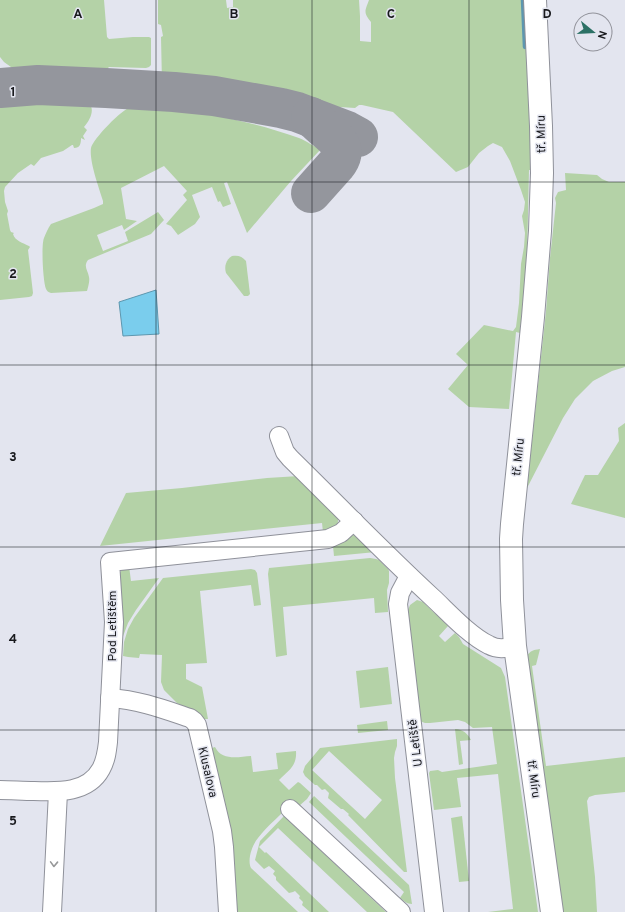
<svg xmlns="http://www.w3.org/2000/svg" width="625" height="912" viewBox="0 0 625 912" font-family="Overpass,sans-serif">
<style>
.green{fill:#b4d2a7;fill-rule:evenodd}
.water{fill:#7acded;stroke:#5d97af}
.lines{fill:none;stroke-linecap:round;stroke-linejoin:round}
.stream{stroke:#5d97af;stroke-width:4.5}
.taxiway{stroke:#94969d;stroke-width:40}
.minor-casing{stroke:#8f919a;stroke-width:20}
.secondary-casing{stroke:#8f919a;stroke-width:24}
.minor{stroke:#fff;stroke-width:18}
.secondary{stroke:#fff;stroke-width:22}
.oneway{stroke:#979899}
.grid{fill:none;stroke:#18191d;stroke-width:1;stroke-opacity:0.55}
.labels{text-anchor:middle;stroke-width:3;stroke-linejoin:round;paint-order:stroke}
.street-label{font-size:12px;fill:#18191d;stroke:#e3e5ef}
.grid-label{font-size:13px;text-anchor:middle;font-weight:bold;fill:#18191d;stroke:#e3e5ef;stroke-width:3;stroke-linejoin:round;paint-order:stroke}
</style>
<rect width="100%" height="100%" fill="#e3e5ef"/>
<g class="green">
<path d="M0 0H104L107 37 109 39 133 37H149L151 38V65L149 67 146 68 109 67 108 68 109 76H126L127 75C131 75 135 78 140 78L139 81H137L136 80 129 78 128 81 25 77 4 62 0 57Z"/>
<path d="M158 0H226L227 8 233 7V0H359L360 16V41L371 42V22C363 12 365 11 369 0H528L535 170H529L527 257 520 333 516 332 509 409 469 407 448 389 468 365 456 354 484 325 513 331 516 327 519 303 521 264 524 247 525 233 522 216 524 210 525 202 521 190 510 161 502 147 493 143 488 146 479 153 468 167 456 172 393 112 362 105H359L355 108 325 106 209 85 162 83 161 37 163 36 161 25 158 24Z"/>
<path d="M18 94C31 94 45 95 58 95 66 96 76 95 83 98 97 105 92 118 84 127L87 130 83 136 85 140 81 138C81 144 80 148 74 148L73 145H72L63 151 41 158 34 166 31 164 18 173 5 187 4 191 5 202 8 211 7 214 10 230 11 232 14 233 13 234C15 241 23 243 29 246L30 247 28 250 33 293 32 296 29 297 0 300V96Z"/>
<path d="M146 106C198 110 250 121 299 138 307 141 314 147 321 149L291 181 247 233 227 182 224 183 231 204 223 207 220 201 218 202 212 187 192 195 200 217 195 224 178 235 171 226 166 224 187 200 183 195 187 191 164 166 121 188 126 219 137 221 124 230 122 225 97 235 103 251 128 241 125 232 158 212 164 220 151 234 88 260C83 267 88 270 89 277 90 281 88 287 87 291L51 293C48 292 47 291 46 289 43 282 41 245 44 238 46 233 48 228 51 224L94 208 103 204V201C99 188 89 161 91 148 93 139 122 109 131 107 135 105 142 106 146 106Z"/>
<path d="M565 173 597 175 602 179 609 182H625V367L612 371 593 381 575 399 563 418 525 492 530 459 546 311 550 258 556 203 555 198 558 192 566 190Z"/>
<path d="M232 256C238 255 242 256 246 261L250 294 248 296H244L226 273C224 266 226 260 232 256Z"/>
<path d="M625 423V518L571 504 585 475H598L619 441 618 428Z"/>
<path d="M299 476 337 515C341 527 333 529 323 532L322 523 100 546 126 493 182 488 267 478Z"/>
<path d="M354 535 357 536 376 552 334 556 333 546 348 537Z"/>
<path d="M370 558 376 559 379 560 388 569 389 571V583L387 590 388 612 375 613 374 598 283 607 287 655 276 657 268 574 269 568Z"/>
<path d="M129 566 131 581 159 578 136 610 128 623 122 639 119 574 123 568Z"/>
<path d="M251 569 255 570 257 573 261 605 254 606 251 585 200 591 207 663 186 664V679L202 687 208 719H201L197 714 177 703 164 690 161 682 162 655 140 654 139 658 128 657 123 656 124 642 128 629 134 618 163 578Z"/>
<path d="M417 600 423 602 448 626 439 636 445 642 455 633 459 637 463 644 501 668 505 677 538 912H488L513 909 498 774 457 778 461 807 434 810 429 773 430 771 438 770 442 772 497 764 492 727 473 728 465 722 458 720 430 723H425L417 720 408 610 410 605Z"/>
<path d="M540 649 536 665 532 666 546 766 625 757V792L595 795 589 797 587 801 595 877 597 912H560L527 656C530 651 533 650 540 649Z"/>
<path d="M388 667 392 704 360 708 356 671Z"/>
<path d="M387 721 388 730 358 733 357 725Z"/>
<path d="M455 729C463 729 468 734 471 740L460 741 463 764 459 765Z"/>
<path d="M397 739V746L395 752 394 758 395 778 407 872H404L348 815 349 814 343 809H341L328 798 329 793 325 789 322 790 317 785H315L305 776 303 772 305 766 320 748ZM329 751 382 800 365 819 312 770Z"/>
<path d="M215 747C222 761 238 757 251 756L253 772 278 769 276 753 296 751C297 766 289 770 279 780L289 790 298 782 300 783 311 793 307 799 299 806 293 802C282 814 268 825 258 838 252 845 247 860 251 868L298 912H233L209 749Z"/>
<path d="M314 796 409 885 412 904C407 904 404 901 400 898L404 892 309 802Z"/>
<path d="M284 816 386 912H367L278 828 259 847 265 853 266 852 329 912H310L302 905 303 902 299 898 300 896 295 891 293 892 289 893 276 880V877L273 874 275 871 269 866 264 869 255 860 260 841Z"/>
<path d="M462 816 469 881 459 882 451 818Z"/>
</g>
<path class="water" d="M156 290 159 334 123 336 119 302Z"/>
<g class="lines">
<path class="stream" d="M523 0 525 47"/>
<g class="taxiway">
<path d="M0 88 38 85 106 88 174 92 214 96 281 108 297 112 347 131 358 137"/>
<path d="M311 193 336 165C348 150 338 140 326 130 321 126 316 121 311 117"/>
</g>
<g class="minor-casing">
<g id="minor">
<path d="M279 436 285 452 290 458C338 505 384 553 433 598 449 613 470 636 489 645 498 650 506 648 515 646"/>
<path d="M409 576 400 593 398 604 434 912"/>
<path d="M110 698C139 700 163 709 190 718L194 721 197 725 222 831 224 847 228 912"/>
<path d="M0 790C11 790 23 791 34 791 59 792 88 793 101 769 106 760 107 751 108 742L114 622 110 562 328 539 341 533 354 521"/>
<path d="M290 809 401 912"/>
<path d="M52 912 58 792"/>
</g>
</g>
<g class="secondary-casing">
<path id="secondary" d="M535 0 541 126 542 173 540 231 533 317 512 524 511 539 512 600 515 646 552 912"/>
</g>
<use href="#minor" class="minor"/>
<use href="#secondary" class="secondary"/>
</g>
<defs><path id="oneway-chevron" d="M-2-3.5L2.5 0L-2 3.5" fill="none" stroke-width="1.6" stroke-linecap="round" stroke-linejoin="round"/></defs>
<use class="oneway" href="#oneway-chevron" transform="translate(54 864) rotate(92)"/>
<path class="grid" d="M156 0V912M312 0V912M469 0V912M0 182H625M0 365H625M0 547H625M0 730H625"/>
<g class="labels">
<g class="street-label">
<text transform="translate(541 134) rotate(-91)" y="4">tř. Míru</text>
<text transform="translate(518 457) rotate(-84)" y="4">tř. Míru</text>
<text transform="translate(112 626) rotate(-90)" y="4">Pod Letištěm</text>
<text transform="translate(415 743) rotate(-97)" y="4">U Letiště</text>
<text transform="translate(208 772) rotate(77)" y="4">Klusalova</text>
<text transform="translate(534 779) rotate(82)" y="4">tř. Míru</text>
</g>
</g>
<g class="grid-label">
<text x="78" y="18">A</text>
<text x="234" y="18">B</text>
<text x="391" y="18">C</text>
<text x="547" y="18">D</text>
<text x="13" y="96">1</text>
<text x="13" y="278">2</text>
<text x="13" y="461">3</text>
<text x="13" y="643">4</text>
<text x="13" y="825">5</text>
</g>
<g transform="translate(593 32) rotate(108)"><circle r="19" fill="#e3e5ef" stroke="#92939b"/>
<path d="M0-3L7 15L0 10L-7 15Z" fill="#2c7165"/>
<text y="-6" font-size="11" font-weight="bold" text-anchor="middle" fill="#18191d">N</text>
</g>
</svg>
